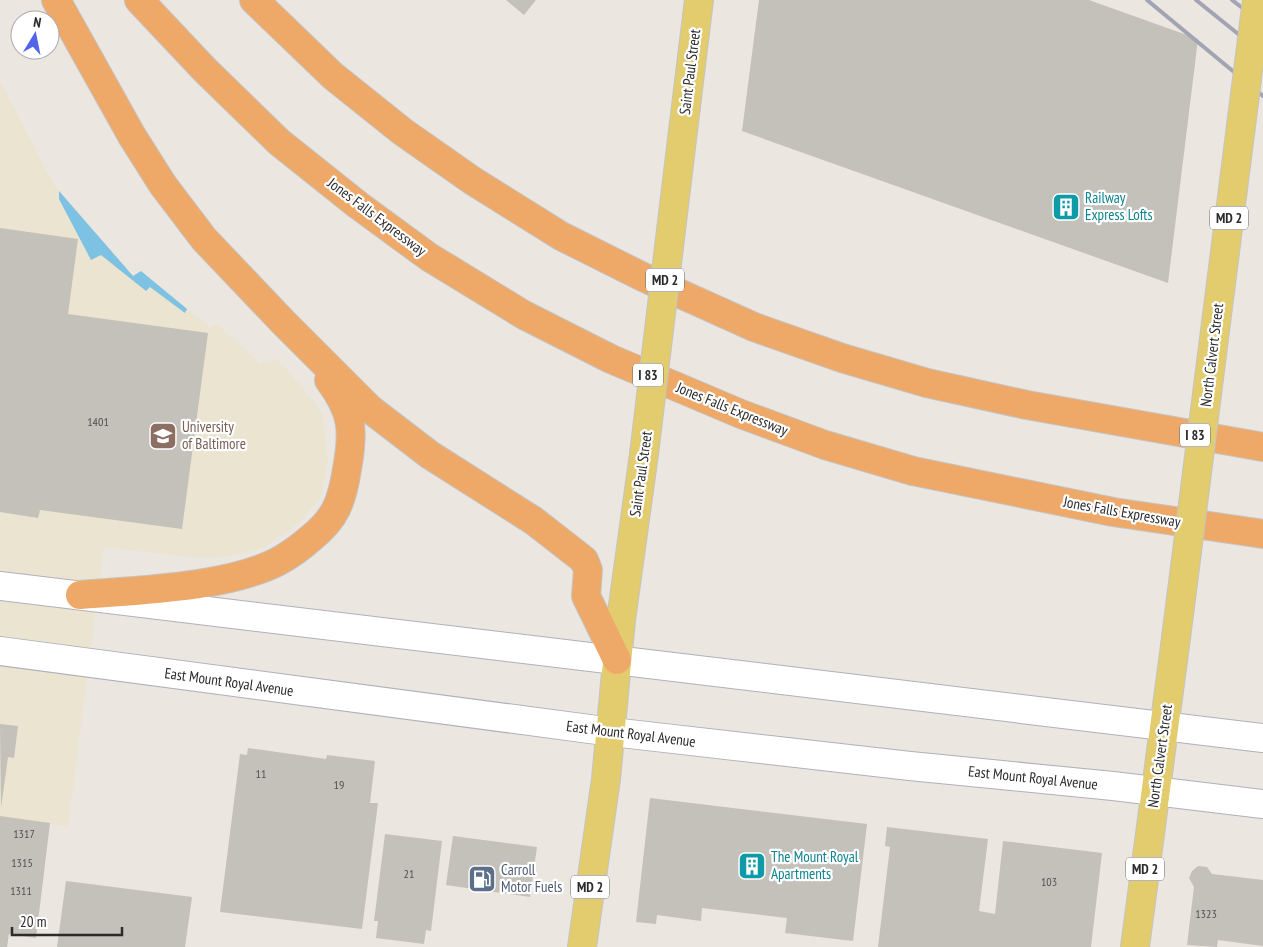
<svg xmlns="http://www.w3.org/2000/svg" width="1263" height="947" viewBox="0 0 1263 947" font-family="'PT Sans Narrow',sans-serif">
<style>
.education{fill:#ebe4d0}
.water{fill:#7dc2e2}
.building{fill:#c4c0ba}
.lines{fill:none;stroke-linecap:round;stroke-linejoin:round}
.secondary-casing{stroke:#afb0ba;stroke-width:30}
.primary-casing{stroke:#c4c4c4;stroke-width:30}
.motorway-casing{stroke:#c4c4c4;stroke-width:30}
.secondary{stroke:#fff;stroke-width:28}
.primary{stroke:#e2cc6d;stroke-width:28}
.motorway{stroke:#eea867;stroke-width:28}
.rail{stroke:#a2a4b3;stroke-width:4}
.primary-bridge-casing{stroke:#c4c4c4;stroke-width:30;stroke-linecap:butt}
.primary-bridge{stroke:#e2cc6d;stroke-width:28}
.labels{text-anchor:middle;stroke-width:4.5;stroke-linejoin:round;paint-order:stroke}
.number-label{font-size:12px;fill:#51504f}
.shield{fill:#fff;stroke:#6b6b6b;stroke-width:1}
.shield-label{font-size:14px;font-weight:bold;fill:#2b2b2b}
.street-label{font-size:15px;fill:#2b2b2b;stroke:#fff}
.culture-label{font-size:15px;fill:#0d838f;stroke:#fff;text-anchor:start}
.education-label{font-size:15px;fill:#785e54;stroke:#fff;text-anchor:start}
.service-label{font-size:15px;fill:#4e5e75;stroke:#fff;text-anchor:start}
</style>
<rect width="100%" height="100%" fill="#ebe6df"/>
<path class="education" d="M0 81 54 185 133 276 141 271 210 328 217 323 260 364 278 359 322 412 328 460 321 496 299 523 264 547 231 556 199 558 104 547 68 826 0 818Z"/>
<path class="water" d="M59 191 133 276 141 271 187 309 185 313 150 287 146 291 101 255 91 260 59 199Z"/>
<g class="building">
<path d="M506 0H536L524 15Z"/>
<path d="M759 0H1089L1198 39 1168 283 742 131Z"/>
<path d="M0 228 78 239 68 314 208 333 182 529 40 510 38 518 0 512Z"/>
<path d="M0 724 18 726 14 758 8 757 1 808Z"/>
<path d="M248 748 326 759 327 755 375 761 370 803H378L362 929 220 912 240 754 247 755Z"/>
<path d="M650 798 867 824 853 941 785 933 787 918 702 908 701 921 657 915 656 924 636 922Z"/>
<path d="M0 816 50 823 36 938 9 934 7 947H0Z"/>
<path d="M887 827 988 839 979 911 995 914 1003 841 1102 853 1091 947H878L890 847 885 846Z"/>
<path d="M385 834 442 841 431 931 426 930 424 944 376 938 378 921H374Z"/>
<path d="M453 836 537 847 530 897 446 885Z"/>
<path d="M1198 866 1207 867 1212 874 1263 880V946L1218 940 1217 947 1187 945 1194 887 1189 878 1192 871Z"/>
<path d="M66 881 192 897 185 947H57Z"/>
</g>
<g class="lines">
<g class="secondary-casing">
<g id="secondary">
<path d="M0 586 1263 738"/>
<path d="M0 651 612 732 910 766 1113 786 1263 804"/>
</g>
</g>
<g class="primary-casing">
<g id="primary">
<path d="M686 106 699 0"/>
<path d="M582 947 606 779 621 620 644 454"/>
<path d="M1135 947 1176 638"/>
</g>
</g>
<g class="motorway-casing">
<g id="motorway">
<path d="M56 0 132 136 163 185 204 239 283 322 370 409 430 455 534 521 584 560 588 570 586 596 617 660"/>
<path d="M139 0 205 70 279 142 358 205 429 257 524 315 611 359 741 414 825 445 913 471 1113 512 1263 534"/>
<path d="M254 0 333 76 403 132 473 181 561 236 643 277 754 327 842 358 927 383 1027 405 1263 447"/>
<path d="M80 595C138 590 225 588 277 562 290 555 301 547 311 538 321 530 330 521 336 509 342 497 345 482 347 469 354 431 353 412 329 380"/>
</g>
</g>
<use href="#secondary" class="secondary"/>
<use href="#primary" class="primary"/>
<use href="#motorway" class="motorway"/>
<g class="rail">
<path d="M1147 0 1263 96"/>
<path d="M1196 0 1263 54"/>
<path d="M1232 0 1263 24"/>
</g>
<g class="primary-bridge-casing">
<g id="primary-bridge">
<path d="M644 454 686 106"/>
<path d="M1176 638 1257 0"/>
</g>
</g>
<use href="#primary-bridge" class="primary-bridge"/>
</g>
<defs>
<g id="building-square" transform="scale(1.4375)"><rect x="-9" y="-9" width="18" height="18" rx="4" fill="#0f9aa8" stroke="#fff"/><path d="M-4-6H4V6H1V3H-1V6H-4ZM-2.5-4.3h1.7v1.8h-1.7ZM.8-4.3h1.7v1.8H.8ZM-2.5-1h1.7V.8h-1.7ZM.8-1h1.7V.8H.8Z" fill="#fff"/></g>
<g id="university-square" transform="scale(1.4375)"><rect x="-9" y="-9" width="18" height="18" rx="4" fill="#8d6e63" stroke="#fff"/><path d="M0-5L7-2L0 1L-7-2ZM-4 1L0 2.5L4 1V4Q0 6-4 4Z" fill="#fff"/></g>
<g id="fuel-square" transform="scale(1.4375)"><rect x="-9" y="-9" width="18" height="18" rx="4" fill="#5c6f8a" stroke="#fff"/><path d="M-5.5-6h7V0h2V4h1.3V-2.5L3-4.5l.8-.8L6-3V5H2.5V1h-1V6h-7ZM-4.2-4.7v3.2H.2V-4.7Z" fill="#fff"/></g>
</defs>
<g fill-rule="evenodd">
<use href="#building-square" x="1066" y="207"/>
<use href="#university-square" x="163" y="436"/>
<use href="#building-square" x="752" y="866"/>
<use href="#fuel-square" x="482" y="879"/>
</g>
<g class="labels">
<g class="number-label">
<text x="98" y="426">1401</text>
<text x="261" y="778">11</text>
<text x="339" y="789">19</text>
<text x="24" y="838">1317</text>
<text x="22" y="867">1315</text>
<text x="409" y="878">21</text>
<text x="1049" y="886">103</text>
<text x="21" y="895">1311</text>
<text x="1206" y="918">1323</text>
</g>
<g class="shield">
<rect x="1210" y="206.5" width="38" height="23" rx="4"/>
<rect x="646" y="268.5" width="38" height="23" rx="4"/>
<rect x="633" y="363.5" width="30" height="23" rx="4"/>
<rect x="1180" y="423.5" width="30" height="23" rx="4"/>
<rect x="1126" y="857.5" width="38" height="23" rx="4"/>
<rect x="571" y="875.5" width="38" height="23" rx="4"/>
</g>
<g class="shield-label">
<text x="1229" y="223">MD 2</text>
<text x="665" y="285">MD 2</text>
<text x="648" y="380">I 83</text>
<text x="1195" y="440">I 83</text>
<text x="1145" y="874">MD 2</text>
<text x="590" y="892">MD 2</text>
</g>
<g class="street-label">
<text transform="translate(690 72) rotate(-83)" y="5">Saint Paul Street</text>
<text transform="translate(377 217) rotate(37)" y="5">Jones Falls Expressway</text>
<text transform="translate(1212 355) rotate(-83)" y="5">North Calvert Street</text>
<text transform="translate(732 409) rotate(22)" y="5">Jones Falls Expressway</text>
<text transform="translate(641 474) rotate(-82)" y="5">Saint Paul Street</text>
<text transform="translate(1122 512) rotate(10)" y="5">Jones Falls Expressway</text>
<text transform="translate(229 682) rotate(8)" y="5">East Mount Royal Avenue</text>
<text transform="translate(631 734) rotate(7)" y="5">East Mount Royal Avenue</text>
<text transform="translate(1160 756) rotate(-82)" y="5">North Calvert Street</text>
<text transform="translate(1033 778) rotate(6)" y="5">East Mount Royal Avenue</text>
</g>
<g class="culture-label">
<text x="1085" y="203">Railway<tspan x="1085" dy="17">Express Lofts</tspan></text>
<text x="771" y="862">The Mount Royal<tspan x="771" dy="17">Apartments</tspan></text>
</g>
<g class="education-label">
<text x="182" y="432">University<tspan x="182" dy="17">of Baltimore</tspan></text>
</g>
<g class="service-label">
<text x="501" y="875">Carroll<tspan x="501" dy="17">Motor Fuels</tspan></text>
</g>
</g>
<g transform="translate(35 35) rotate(10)"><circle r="24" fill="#ffffff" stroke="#aaaaaa"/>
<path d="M0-4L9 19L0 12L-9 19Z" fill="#5065e7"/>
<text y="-8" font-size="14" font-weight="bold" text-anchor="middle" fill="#2b2b2b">N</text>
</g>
<path d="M12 927v8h110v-8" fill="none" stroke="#2b2b2b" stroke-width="2.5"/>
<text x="20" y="927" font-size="15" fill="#2b2b2b" stroke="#ffffff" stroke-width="4" paint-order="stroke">20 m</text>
</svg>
